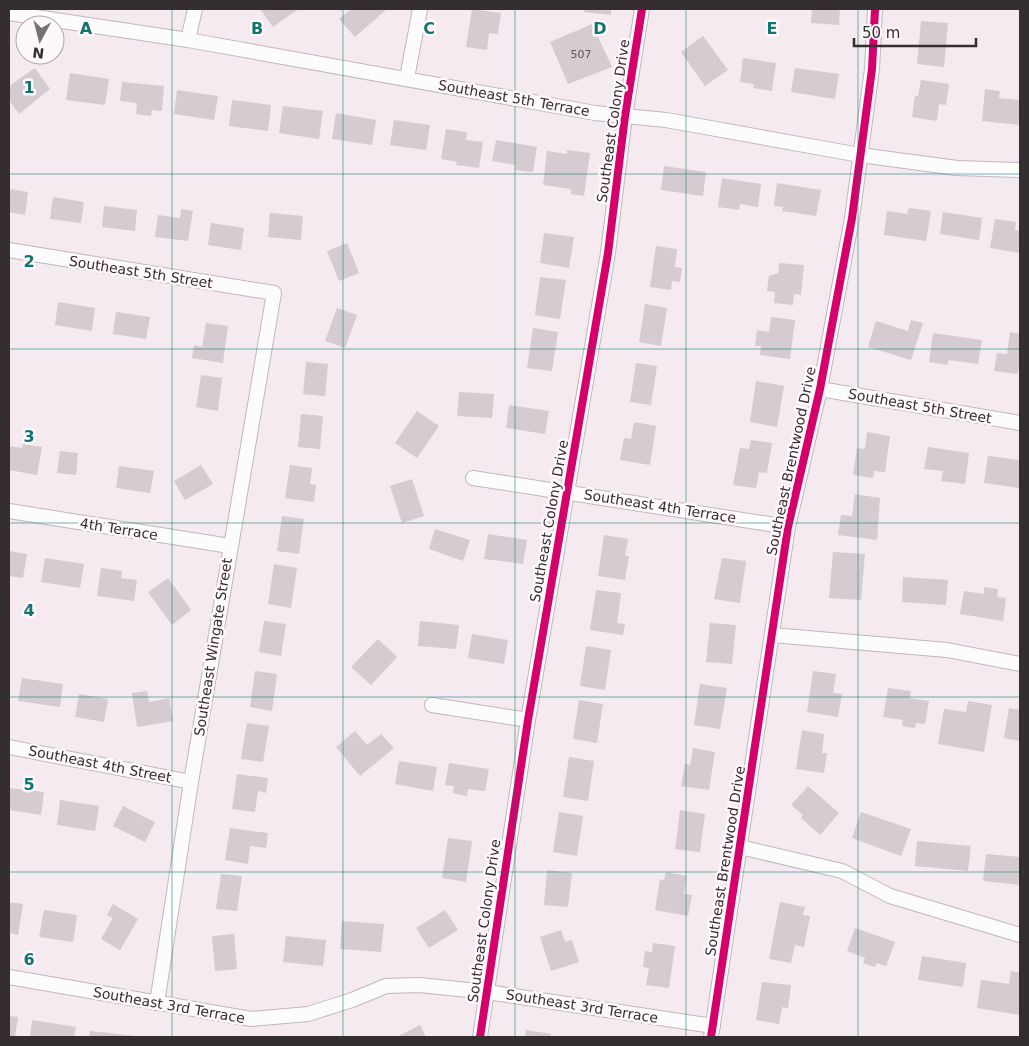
<svg xmlns="http://www.w3.org/2000/svg" width="1029" height="1046" viewBox="0 0 1029 1046" font-family="'DejaVu Sans',sans-serif">
<style>
.building{fill:#d4ccd0}
.lines{fill:none;stroke-linecap:round;stroke-linejoin:round}
.street-casing{stroke:#bfb8bc;stroke-width:16}
.street{stroke:#fdfcfd;stroke-width:14}
.cycleway-casing{stroke:#fef7fb;stroke-width:11}
.cycleway{stroke:#d6006c;stroke-width:8}
.grid{fill:none;stroke:#0f766e;stroke-width:1;stroke-opacity:0.55}
.labels{text-anchor:middle;stroke-width:5;stroke-linejoin:round;paint-order:stroke}
.number-label{font-size:11px;fill:#5c5659}
.street-label{font-size:14px;fill:#342e31;stroke:#fef7fb}
.grid-label{font-size:16px;text-anchor:middle;font-weight:bold;fill:#0f766e;stroke:#fef7fb;stroke-width:5;stroke-linejoin:round;paint-order:stroke}
</style>
<rect width="100%" height="100%" fill="#f4eaef"/>
<g class="building">
<path d="M260 9H298L273 27Z"/>
<path d="M351 9H387L355 37 339 19Z"/>
<path d="M472 9 501 13 498 34 489 33 487 50 466 47Z"/>
<path d="M585 9H611V15L584 12Z"/>
<path d="M812 9H840L839 25 811 23Z"/>
<path d="M921 21 948 23 944 67 917 64Z"/>
<path d="M592 24 612 67 568 84 550 42Z"/>
<path d="M703 36 728 70 705 86 681 52Z"/>
<path d="M743 58 776 63 772 91 753 88 754 84 740 82Z"/>
<path d="M35 68 50 89 19 114 9 100V86Z"/>
<path d="M795 68 839 74 835 99 791 92Z"/>
<path d="M70 73 109 79 105 105 66 100Z"/>
<path d="M921 80 949 84 946 105 939 104 937 121 912 117 915 96H918Z"/>
<path d="M122 82 164 86 162 111 152 110 151 116 136 114 137 103 120 101Z"/>
<path d="M985 89 1000 91 999 98 1020 100V125L982 121Z"/>
<path d="M177 90 218 96 214 120 174 114Z"/>
<path d="M232 100 271 105 268 131 229 126Z"/>
<path d="M283 106 323 111 319 139 279 133Z"/>
<path d="M336 113 376 120 372 145 332 139Z"/>
<path d="M394 120 430 125 426 150 390 145Z"/>
<path d="M446 129 467 132 466 140 483 142 479 168 456 165 457 162 441 159Z"/>
<path d="M496 140 537 147 533 172 515 170 516 165 492 161Z"/>
<path d="M567 150 590 153 584 196 571 194V189L543 185 547 151 567 154Z"/>
<path d="M664 166 706 172 703 196 661 190Z"/>
<path d="M722 178 761 184 758 207 740 204 739 210 718 207Z"/>
<path d="M777 183 821 190 816 216 782 211 783 207 774 206Z"/>
<path d="M9 189 28 192 25 215 9 212Z"/>
<path d="M53 197 84 202 81 223 50 219Z"/>
<path d="M104 206 137 210 135 231 102 227Z"/>
<path d="M909 208 931 211 926 241 884 235 887 211 907 214Z"/>
<path d="M181 209 193 211 188 241 155 237 158 215 180 218Z"/>
<path d="M943 212 982 218 979 240 940 234Z"/>
<path d="M270 213 303 216 301 240 268 237Z"/>
<path d="M995 219 1016 222 1015 230 1020 231V253L990 248Z"/>
<path d="M211 223 244 228 241 250 208 245Z"/>
<path d="M544 233 574 237 569 268 540 263Z"/>
<path d="M347 243 359 273 339 281 327 251Z"/>
<path d="M656 246 677 249 675 267 682 268 680 282 672 281 671 290 650 287Z"/>
<path d="M779 263 804 265 801 295 794 294 793 305 774 303 775 292 767 291 769 276 778 273Z"/>
<path d="M540 277 566 280 560 319 535 315Z"/>
<path d="M58 302 95 308 92 331 55 325Z"/>
<path d="M645 304 667 308 661 346 639 342Z"/>
<path d="M337 308 357 315 345 348 325 341Z"/>
<path d="M116 312 150 317 146 339 113 334Z"/>
<path d="M771 317 795 320 790 359 760 355 761 346H755L757 330 769 332Z"/>
<path d="M911 320 923 323 911 360 868 347 876 321 908 331Z"/>
<path d="M206 323 228 326 223 363 192 358 194 345 202 347Z"/>
<path d="M533 328 558 332 552 371 527 368Z"/>
<path d="M1010 332 1020 334V364L1017 374 994 371 997 353 1007 354Z"/>
<path d="M933 333 982 340 978 364 948 360V365L929 362Z"/>
<path d="M306 362 328 364 325 396 303 394Z"/>
<path d="M636 363 657 366 651 405 630 402Z"/>
<path d="M201 375 222 378 218 411 196 407Z"/>
<path d="M756 381 784 386 777 427 750 422Z"/>
<path d="M459 392 494 394 492 418 457 416Z"/>
<path d="M509 405 549 411 545 434 506 428Z"/>
<path d="M417 411 439 426 417 458 395 443Z"/>
<path d="M301 414 323 416 320 449 298 447Z"/>
<path d="M634 422 656 426 650 465 620 460 624 438 631 439Z"/>
<path d="M867 432 890 436 885 472 874 471 873 478 853 475 857 448 865 449Z"/>
<path d="M751 440 772 443 767 473 759 472 756 488 733 485 740 448 749 449Z"/>
<path d="M23 444 42 447 37 475 9 470 10 446 22 448Z"/>
<path d="M928 447 969 453 965 484 941 481 943 471 924 469Z"/>
<path d="M60 451 78 453 76 475 57 473Z"/>
<path d="M988 456 1020 460V488L984 483Z"/>
<path d="M201 465 213 484 185 500 174 481Z"/>
<path d="M290 465 312 468 310 484 316 485 314 502 285 498Z"/>
<path d="M119 466 154 471 150 493 116 488Z"/>
<path d="M412 479 424 516 402 523 390 486Z"/>
<path d="M855 494 880 498 877 540 838 535 841 515 852 516Z"/>
<path d="M282 516 304 519 299 554 277 551Z"/>
<path d="M435 529 470 540 463 561 429 549Z"/>
<path d="M488 534 527 540 523 564 484 559Z"/>
<path d="M604 535 628 539 625 556H629L625 580 598 576Z"/>
<path d="M9 551 27 554 23 578 9 576Z"/>
<path d="M833 552 865 554 861 600 829 598Z"/>
<path d="M45 558 84 564 80 588 41 582Z"/>
<path d="M722 558 746 561 740 603 714 599Z"/>
<path d="M274 564 297 568 291 608 268 604Z"/>
<path d="M101 568 122 571 121 578 137 580 134 601 97 596Z"/>
<path d="M903 577 948 580 946 605 902 602Z"/>
<path d="M168 578 191 610 172 625 148 592Z"/>
<path d="M984 587 998 589 997 597 1006 598 1003 621 960 614 964 591 984 594Z"/>
<path d="M596 590 621 593 617 623 625 624 623 635 590 630Z"/>
<path d="M264 621 286 624 281 656 259 652Z"/>
<path d="M420 621 459 625 456 649 418 646Z"/>
<path d="M710 623 736 625 732 664 706 662Z"/>
<path d="M472 634 508 640 504 664 468 658Z"/>
<path d="M378 639 397 657 371 685 351 667Z"/>
<path d="M586 646 611 650 605 690 580 686Z"/>
<path d="M255 671 277 674 272 711 250 707Z"/>
<path d="M813 671 836 674 833 693 842 694 838 717 807 712Z"/>
<path d="M22 678 63 684 60 707 18 701Z"/>
<path d="M700 684 727 688 720 729 694 725Z"/>
<path d="M888 688 911 691 910 698 929 701 925 724 916 723 915 728 902 726 903 720 883 717Z"/>
<path d="M147 691 149 702 169 698 173 721 137 727 132 693Z"/>
<path d="M79 694 108 699 104 722 75 717Z"/>
<path d="M579 700 603 704 597 743 573 739Z"/>
<path d="M968 701 992 705 984 752 938 744 944 709 966 712Z"/>
<path d="M1009 708 1020 710V741L1004 738Z"/>
<path d="M247 723 269 726 263 762 241 759Z"/>
<path d="M802 730 824 734 822 753H827L824 773 796 769Z"/>
<path d="M355 731 367 745 381 734 394 748 360 776 336 747Z"/>
<path d="M693 748 715 752 709 790 681 786 685 764 690 765Z"/>
<path d="M569 757 594 761 588 801 563 797Z"/>
<path d="M399 761 437 767 433 791 395 784Z"/>
<path d="M449 763 489 769 485 791 468 789 467 796 453 793 454 786 445 785Z"/>
<path d="M237 774 268 778 266 793 258 791 255 812 232 809Z"/>
<path d="M808 786 839 813 820 835 801 818 803 815 791 805Z"/>
<path d="M9 788 44 792 41 815 9 810Z"/>
<path d="M60 800 99 806 95 831 57 825Z"/>
<path d="M123 806 155 822 145 842 113 826Z"/>
<path d="M680 810 705 814 700 852 675 849Z"/>
<path d="M559 812 583 816 577 856 553 852Z"/>
<path d="M861 812 911 829 901 856 852 838Z"/>
<path d="M230 828 268 833 266 848 250 846 248 864 225 860Z"/>
<path d="M448 838 472 841 466 882 442 878Z"/>
<path d="M917 841 971 846 968 871 915 866Z"/>
<path d="M986 854 1020 857V885L983 881Z"/>
<path d="M547 870 572 873 568 907 544 905Z"/>
<path d="M666 872 687 876 684 894 692 895 688 916 655 910 660 879 664 880Z"/>
<path d="M221 874 242 876 237 911 216 909Z"/>
<path d="M9 902 23 904 18 935 9 933Z"/>
<path d="M780 902 805 907 803 915 810 916 804 947 795 945 791 963 769 959Z"/>
<path d="M113 904 138 919 120 950 101 939 113 918 107 915Z"/>
<path d="M44 910 77 915 73 942 39 937Z"/>
<path d="M445 910 458 930 429 948 416 928Z"/>
<path d="M342 921 384 924 381 952 340 949Z"/>
<path d="M855 928 895 942 886 966 877 963 875 967 863 963 865 958 847 951Z"/>
<path d="M561 930 565 942 572 940 579 962 551 971 540 937Z"/>
<path d="M234 934 237 969 215 971 212 936Z"/>
<path d="M286 936 326 940 323 966 283 962Z"/>
<path d="M653 943 675 946 669 988 646 985 649 968 643 967 645 951 652 952Z"/>
<path d="M922 956 966 963 963 987 918 980Z"/>
<path d="M1011 971 1020 973 1019 1015 977 1008 981 980 1009 984Z"/>
<path d="M762 982 791 985 788 1008 782 1007 779 1024 756 1020Z"/>
<path d="M9 1016 18 1017 15 1037H9Z"/>
<path d="M32 1020 76 1027 74 1037H30Z"/>
<path d="M420 1025 426 1037H396Z"/>
<path d="M526 1030 551 1034 550 1037H525Z"/>
<path d="M90 1031 136 1036V1037H89Z"/>
</g>
<g class="lines">
<g class="street-casing">
<g id="street">
<path d="M9 13 188 40 595 113 666 120 860 155 957 168 1020 170"/>
<path d="M188 40 195 9"/>
<path d="M407 78 420 9"/>
<path d="M9 250 274 293 191 782 157 1003"/>
<path d="M820 389 1020 423"/>
<path d="M473 478 788 527"/>
<path d="M9 511 230 546"/>
<path d="M772 635 947 650 1020 664"/>
<path d="M432 705 528 720"/>
<path d="M9 747 191 782"/>
<path d="M740 847 842 871 890 896 1020 935"/>
<path d="M9 977 251 1019 308 1014 352 1000 386 986 420 985 487 992 713 1026"/>
<path d="M480 1037 528 720 608 253 625 116 642 9"/>
<path d="M711 1037 788 527 820 389 852 218 872 69 875 9"/>
</g>
</g>
<use href="#street" class="street"/>
<g class="cycleway-casing">
<g id="cycleway">
<path d="M480 1037 528 720 608 253 625 116 642 9"/>
<path d="M711 1037 788 527 820 389 852 218 872 69 875 9"/>
</g>
</g>
<use href="#cycleway" class="cycleway"/>
</g>
<path class="grid" d="M172 9V1037M343 9V1037M515 9V1037M686 9V1037M858 9V1037M9 174H1020M9 349H1020M9 523H1020M9 697H1020M9 872H1020"/>
<g class="labels">
<g class="number-label">
<text x="581" y="58">507</text>
</g>
<g class="street-label">
<text transform="translate(514 98) rotate(10)" y="5">Southeast 5th Terrace</text>
<text transform="translate(613 121) rotate(-82)" y="5">Southeast Colony Drive</text>
<text transform="translate(141 272) rotate(9)" y="5">Southeast 5th Street</text>
<text transform="translate(920 406) rotate(10)" y="5">Southeast 5th Street</text>
<text transform="translate(791 461) rotate(-78)" y="5">Southeast Brentwood Drive</text>
<text transform="translate(660 506) rotate(9)" y="5">Southeast 4th Terrace</text>
<text transform="translate(549 521) rotate(-80)" y="5">Southeast Colony Drive</text>
<text transform="translate(119 529) rotate(9)" y="5">4th Terrace</text>
<text transform="translate(213 647) rotate(-81)" y="5">Southeast Wingate Street</text>
<text transform="translate(100 764) rotate(11)" y="5">Southeast 4th Street</text>
<text transform="translate(725 861) rotate(-81)" y="5">Southeast Brentwood Drive</text>
<text transform="translate(484 921) rotate(-82)" y="5">Southeast Colony Drive</text>
<text transform="translate(169 1005) rotate(10)" y="5">Southeast 3rd Terrace</text>
<text transform="translate(582 1006) rotate(9)" y="5">Southeast 3rd Terrace</text>
</g>
</g>
<g class="grid-label">
<text x="86" y="34">A</text>
<text x="257" y="34">B</text>
<text x="429" y="34">C</text>
<text x="600" y="34">D</text>
<text x="772" y="34">E</text>
<text x="29" y="93">1</text>
<text x="29" y="267">2</text>
<text x="29" y="442">3</text>
<text x="29" y="616">4</text>
<text x="29" y="790">5</text>
<text x="29" y="965">6</text>
</g>
<rect width="1029" height="1046" fill="none" stroke="#342e31" stroke-width="20"/>
<g transform="translate(40 40) rotate(187)"><circle r="24" fill="#fef7fb" stroke="#ada7aa"/>
<path d="M0-4L9 19L0 12L-9 19Z" fill="#777074"/>
<text y="-8" font-size="14" font-weight="bold" text-anchor="middle" fill="#342e31">N</text>
</g>
<path d="M854 38v8h122v-8" fill="none" stroke="#342e31" stroke-width="2.5"/>
<text x="862" y="38" font-size="15" fill="#342e31" stroke="#fef7fb" stroke-width="4" paint-order="stroke">50 m</text>
</svg>
